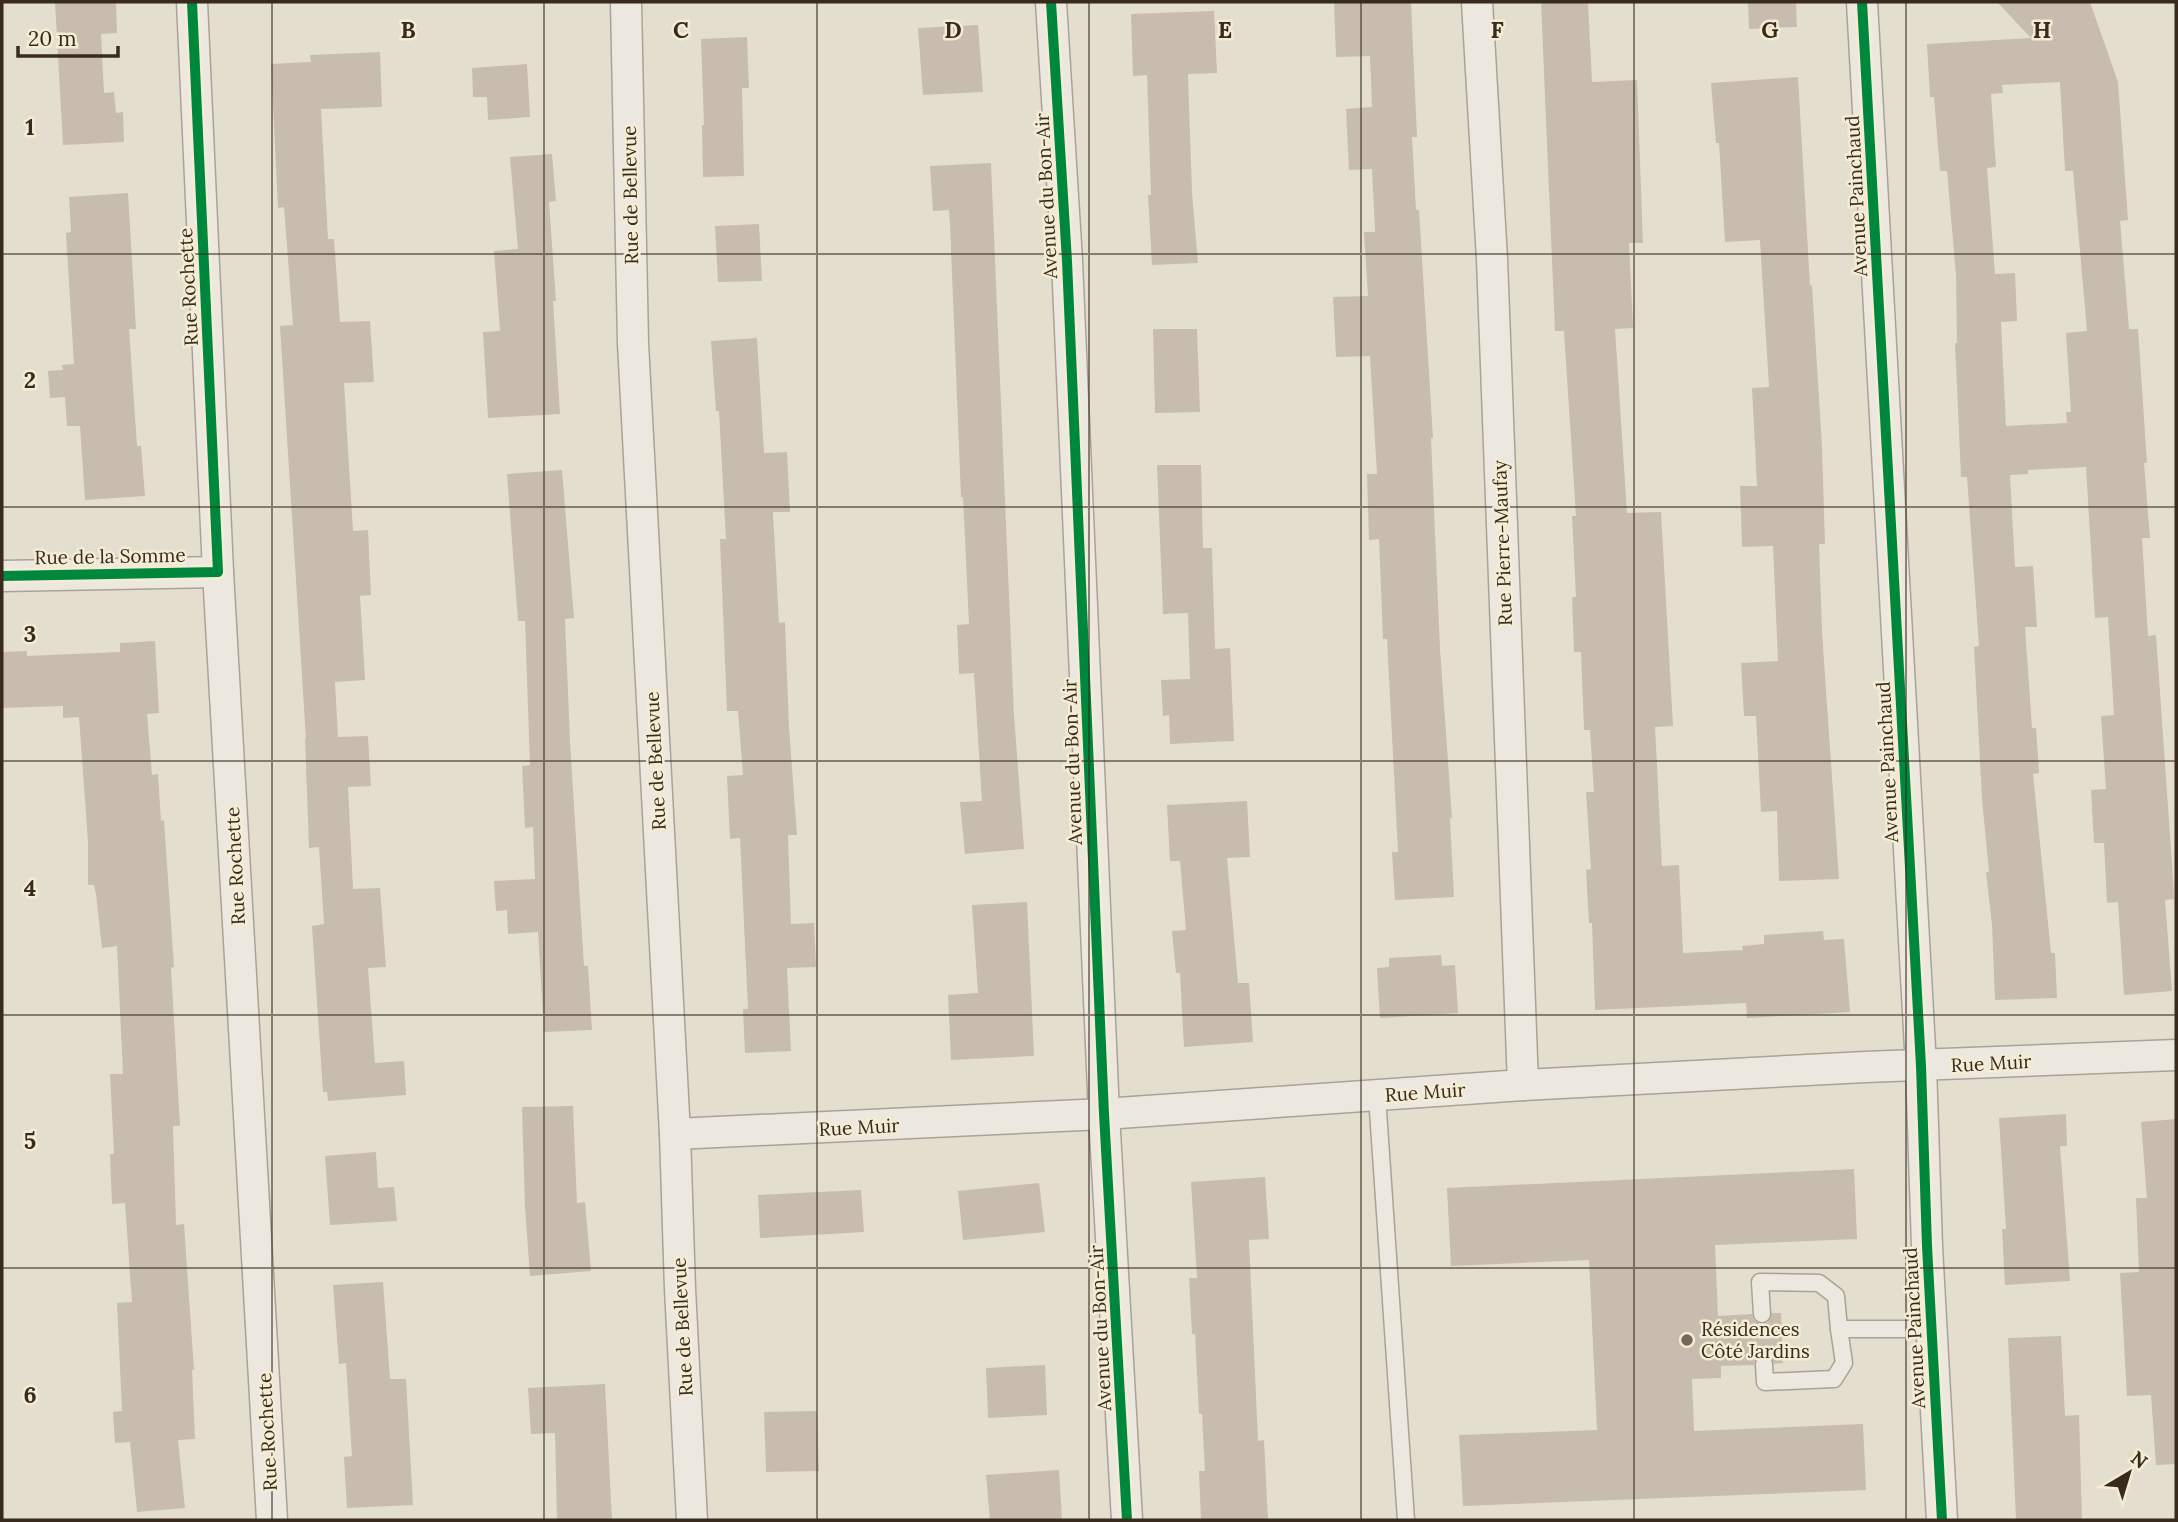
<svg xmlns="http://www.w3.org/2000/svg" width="2178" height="1522" viewBox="0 0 2178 1522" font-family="Lora,serif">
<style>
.building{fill:#c8bcae;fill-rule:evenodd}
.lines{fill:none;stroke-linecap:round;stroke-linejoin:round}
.service-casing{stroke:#a9a397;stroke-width:19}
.minor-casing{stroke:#a9a397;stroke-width:33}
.service{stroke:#ece8df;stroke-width:16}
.minor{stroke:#ece8df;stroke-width:30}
.cycleway-casing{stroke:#f5ecd4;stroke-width:15}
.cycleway{stroke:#00873e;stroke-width:10}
.grid{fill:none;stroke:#382b1e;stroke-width:2;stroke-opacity:0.55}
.poi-dot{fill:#746a5c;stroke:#f5ecd4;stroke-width:2.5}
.labels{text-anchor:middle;stroke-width:5;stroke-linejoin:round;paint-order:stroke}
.street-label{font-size:19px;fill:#382b1e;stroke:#f5ecd4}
.poi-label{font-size:19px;fill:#382b1e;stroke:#f5ecd4;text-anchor:start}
.grid-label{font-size:23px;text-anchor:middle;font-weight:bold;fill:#382b1e;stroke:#f5ecd4;stroke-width:5;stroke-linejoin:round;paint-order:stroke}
</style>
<rect width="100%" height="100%" fill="#e4dece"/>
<g class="building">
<path d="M55 2H116L117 33 101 34 104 93 114 92 116 113 123 112 124 142 63 145Z"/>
<path d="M1334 2H1411L1417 137H1412L1416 210H1419L1433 438H1431L1440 649 1452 818H1450L1454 897 1395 900 1392 852H1398L1387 639H1383L1379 539 1369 540 1367 474H1377L1370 356 1336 357 1333 297 1368 296 1364 232H1375L1372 169 1349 170 1346 109 1372 107 1370 56 1336 57Z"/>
<path d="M1541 2H1588L1592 82 1637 80 1643 243H1629L1633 328 1615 329 1627 513 1661 512 1673 726 1655 727 1662 866 1679 865 1683 953 1743 950 1742 946 1764 944V935L1823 931 1824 940 1844 939 1850 1012 1747 1018 1746 1003 1595 1010 1592 923H1589L1586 870 1591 869 1586 792H1594L1590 730H1584L1581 652H1574L1572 597H1576L1572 516H1576L1564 331H1555Z"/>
<path d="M1748 2H1796L1797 27 1749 29Z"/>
<path d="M1997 2H2090L2118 82 2128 220 2120 221 2129 329H2138L2147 463H2144L2150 538H2142L2148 636 2156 635 2172 864 2174 899 2165 900 2172 991 2124 995 2118 902 2107 903 2104 843H2094L2091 790 2106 789 2101 716 2114 715 2108 617 2095 618 2086 467 2028 470V474L2010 475 2015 567 2033 566 2037 627H2025L2032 728H2036L2039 773 2033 774 2051 953H2055L2057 998 1995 1000 1992 925 1986 872H1989L1982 799 1974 647 1979 646 1967 477H1961L1955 343H1957L1956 275 1947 171H1940L1934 97H1930L1927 44 2031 38ZM2060 82 2065 171H2073L2087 331 2066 333 2071 412H2066L2067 423 2006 426 2001 322 2017 321 2015 273 1995 274 1987 168 1996 167 1991 94 2003 93 2002 85Z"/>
<path d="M1214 11 1217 73 1188 74 1192 193 1198 263 1152 265 1148 195H1151L1147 75 1133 76 1131 14Z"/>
<path d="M978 25 983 92 923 95 918 28Z"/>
<path d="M747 37 749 88H742L744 176 703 177 702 125H704L701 39Z"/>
<path d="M380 52 382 107 321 109 328 239H334L340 322 370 321 374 382 344 383 353 531 368 530 371 595 360 596 365 680 335 682 338 737 368 736 371 786 348 787 353 889 380 888 386 967 368 968 375 1063 404 1061 406 1095 328 1101 327 1092H323L312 926 324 924 319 847 309 848 305 739H306L280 326 293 325 284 207 278 208 271 64 311 62 310 55Z"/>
<path d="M527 64 530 117 488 120 487 97H473L472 68Z"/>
<path d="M1798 77 1810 286 1812 285 1822 448 1825 544H1819L1822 632 1839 879 1779 881 1777 811 1761 812 1756 716H1744L1741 663 1778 661 1773 546 1742 547 1740 486H1757L1752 388 1769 387 1760 240 1725 242 1719 143H1716L1711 83Z"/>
<path d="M552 154 556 201 549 202 556 301H553L560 414 488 418 483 332 500 331 494 251 518 249 510 157Z"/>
<path d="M991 163 1014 715 1024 849 965 854 960 802 982 801 974 673 959 674 957 625 969 624 963 497H961L950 224 949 210 933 211 930 166Z"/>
<path d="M128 193 136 329H129L137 446H141L145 496 85 500 80 426H67L65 397 50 398 48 371 63 370 62 365 74 364 66 233 71 232 69 197Z"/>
<path d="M759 224 762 281 718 282 715 226Z"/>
<path d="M1153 329H1197L1200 412 1155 413Z"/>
<path d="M757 338 764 453 787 452 790 512H773L779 623 785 622 789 728 797 835H788L791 924 814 923 816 967 787 968 791 1051 745 1053 743 1009H748L740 838 730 839 727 776 743 775 738 711H727L720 539H726L719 411H716L711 341Z"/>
<path d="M1157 465H1201L1203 548H1212L1215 649 1230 648 1234 741 1170 744 1169 715 1163 716 1161 680 1190 679 1188 613 1163 614Z"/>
<path d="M562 470 574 618 565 619 570 742 584 966H588L592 1030 544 1032 538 932 508 934 507 910 496 911 494 881 535 879 533 827 525 828 522 766 530 765 525 621H518L507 474Z"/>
<path d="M155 641 159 713 147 714 152 775 158 774 161 821 164 820 174 967 171 968 180 1126H173L176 1225 184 1224 194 1370H192L195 1439 178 1440 185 1508 137 1512 130 1442 115 1443 113 1412 122 1411 117 1303 132 1302 125 1203 112 1204 110 1154H114L110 1074H123L117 946 102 948 96 894 94 885H88V842L79 717 63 718V706L2 708V652L27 651V656L120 652V643Z"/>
<path d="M1247 801 1250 857 1227 858 1238 983H1249L1253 1042 1184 1047 1180 973H1176L1172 931 1186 930 1180 861H1170L1167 805Z"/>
<path d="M1027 902 1034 1056 951 1060 948 995 978 993 972 905Z"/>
<path d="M1441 955 1442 966 1455 965 1458 1013 1380 1018 1377 968 1389 967V958Z"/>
<path d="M573 1106 577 1203 585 1202 591 1271 530 1276 525 1208 522 1107Z"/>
<path d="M2066 1114 2067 1146H2060L2070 1281 2005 1285 2002 1229H2006L1999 1118Z"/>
<path d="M2176 1119V1464L2156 1465 2151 1395 2127 1396 2120 1273 2139 1272 2136 1198H2147L2141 1122Z"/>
<path d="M376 1152 378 1188 394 1187 397 1221 330 1225 325 1156Z"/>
<path d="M1854 1169 1857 1239 1715 1245 1718 1316 1752 1314 1754 1320 1762 1324 1768 1322 1772 1313H1781L1783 1363 1774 1364 1769 1355 1763 1354 1755 1359 1754 1365 1721 1366V1378L1692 1379 1694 1431 1863 1424 1866 1490 1463 1506 1459 1435 1597 1430 1589 1260 1451 1266 1447 1188Z"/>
<path d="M1265 1177 1269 1239 1249 1240 1258 1441 1264 1440 1268 1520H1201L1199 1471H1205L1202 1414H1199L1195 1334H1192L1189 1278H1197L1191 1182Z"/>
<path d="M1039 1183 1045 1232 963 1240 958 1191Z"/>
<path d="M861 1190 864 1232 760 1238 758 1195Z"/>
<path d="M383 1282 390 1379H406L413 1505 347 1508 344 1457 352 1456 346 1363 339 1364 333 1285Z"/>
<path d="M2061 1336 2065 1416 2079 1415 2082 1520H2016L2008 1338Z"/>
<path d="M1045 1365 1047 1415 988 1418 986 1368Z"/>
<path d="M605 1384 612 1520H557L555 1433 531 1434 528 1388Z"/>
<path d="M817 1411 819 1471 766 1472 764 1412Z"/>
<path d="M1059 1470 1062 1520H990L986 1475Z"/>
</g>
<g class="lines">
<g class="service-casing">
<g id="service">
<path d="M1377 1096 1406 1520"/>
<path d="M1762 1314 1760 1282 1819 1283 1836 1296 1839 1329H1931"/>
<path d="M1764 1364 1765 1382 1834 1379 1844 1363 1839 1329"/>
</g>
</g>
<g class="minor-casing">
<g id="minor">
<path d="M192 2 218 572 272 1520"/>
<path d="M626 2 633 343 675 1134 680 1289 692 1520"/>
<path d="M1051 2 1067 261 1104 1114 1127 1520"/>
<path d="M1477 2 1492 259 1523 1085"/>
<path d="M1862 2 1921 1066 1927 1246 1942 1520"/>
<path d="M2 576 218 572"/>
<path d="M675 1134 1104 1114 1523 1085 1865 1067 2176 1055"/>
</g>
</g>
<use href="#service" class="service"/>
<use href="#minor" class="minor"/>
<g class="cycleway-casing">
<g id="cycleway">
<path d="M1051 2 1067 261 1104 1114 1127 1520"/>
<path d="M1862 2 1921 1066 1927 1246 1942 1520"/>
<path d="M2 576 218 572 192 2"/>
</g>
</g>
<use href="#cycleway" class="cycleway"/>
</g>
<path class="grid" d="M272 2V1520M544 2V1520M817 2V1520M1089 2V1520M1361 2V1520M1634 2V1520M1906 2V1520M2 254H2176M2 507H2176M2 761H2176M2 1015H2176M2 1268H2176"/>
<circle class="poi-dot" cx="1687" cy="1340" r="7"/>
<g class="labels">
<g class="street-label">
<text transform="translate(630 195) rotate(-91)" y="7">Rue de Bellevue</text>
<text transform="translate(1046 196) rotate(-93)" y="7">Avenue du Bon-Air</text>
<text transform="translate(1856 196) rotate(-93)" y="7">Avenue Painchaud</text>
<text transform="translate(188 287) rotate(-93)" y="7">Rue Rochette</text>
<text transform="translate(1502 543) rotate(-92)" y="7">Rue Pierre-Maufay</text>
<text transform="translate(110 556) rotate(-1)" y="7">Rue de la Somme</text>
<text transform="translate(655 761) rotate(-93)" y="7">Rue de Bellevue</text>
<text transform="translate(1072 762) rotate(-92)" y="7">Avenue du Bon-Air</text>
<text transform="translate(1887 762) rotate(-93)" y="7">Avenue Painchaud</text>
<text transform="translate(235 866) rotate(-93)" y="7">Rue Rochette</text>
<text transform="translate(1991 1063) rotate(-3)" y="7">Rue Muir</text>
<text transform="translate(1425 1092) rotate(-4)" y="7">Rue Muir</text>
<text transform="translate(859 1127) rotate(-3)" y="7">Rue Muir</text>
<text transform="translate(682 1327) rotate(-93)" y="7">Rue de Bellevue</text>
<text transform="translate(1100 1328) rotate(-93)" y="7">Avenue du Bon-Air</text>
<text transform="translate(1914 1328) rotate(-93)" y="7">Avenue Painchaud</text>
<text transform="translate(267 1432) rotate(-93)" y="7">Rue Rochette</text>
</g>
<g class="poi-label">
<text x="1701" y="1336">Résidences<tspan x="1701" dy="22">Côté Jardins</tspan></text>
</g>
</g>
<g class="grid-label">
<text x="408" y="38">B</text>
<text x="681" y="38">C</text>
<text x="953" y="38">D</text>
<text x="1225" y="38">E</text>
<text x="1497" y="38">F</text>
<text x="1770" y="38">G</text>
<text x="2042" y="38">H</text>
<text x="30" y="135">1</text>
<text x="30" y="388">2</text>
<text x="30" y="642">3</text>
<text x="30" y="896">4</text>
<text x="30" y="1149">5</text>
<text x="30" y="1403">6</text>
</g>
<rect width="2178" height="1522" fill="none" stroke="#382b1e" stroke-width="7"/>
<g transform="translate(2129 1473) rotate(38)" stroke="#f5ecd4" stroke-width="5" paint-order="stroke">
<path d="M0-5L12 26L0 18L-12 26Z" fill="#382b1e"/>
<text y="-10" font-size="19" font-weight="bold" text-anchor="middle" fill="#382b1e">N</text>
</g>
<path d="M18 46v10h100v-10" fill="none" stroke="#382b1e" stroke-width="3.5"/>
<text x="28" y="46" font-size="21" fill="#382b1e" stroke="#f5ecd4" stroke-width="5" paint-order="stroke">20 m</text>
</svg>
